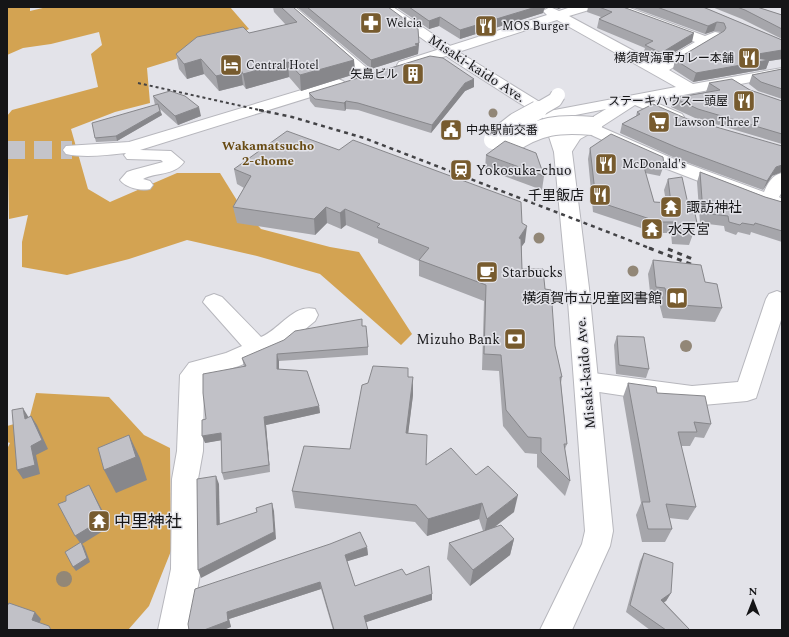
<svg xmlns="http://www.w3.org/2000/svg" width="789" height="637" viewBox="0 0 789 637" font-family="Spectral,'Noto Sans JP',serif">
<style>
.forest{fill:#d3a352}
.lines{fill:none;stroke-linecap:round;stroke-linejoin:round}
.minor-tunnel{stroke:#c4c4ca;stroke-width:18;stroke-dasharray:18 9;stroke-linecap:butt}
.minor-casing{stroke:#b7b7bd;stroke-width:2}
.major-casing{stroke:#b7b7bd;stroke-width:2}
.minor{fill:#fff;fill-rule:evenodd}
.major{fill:#fff;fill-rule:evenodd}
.rail-far2{stroke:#434346;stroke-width:2;stroke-dasharray:3 3;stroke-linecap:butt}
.rail-far1{stroke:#434346;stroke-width:2.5;stroke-dasharray:4 4;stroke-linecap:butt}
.rail{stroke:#434346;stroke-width:3;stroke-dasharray:5 5;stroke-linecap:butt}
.minor-bridge-far1-casing{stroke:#b7b7bd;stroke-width:16;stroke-linecap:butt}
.minor-bridge-casing{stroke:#b7b7bd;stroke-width:20;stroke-linecap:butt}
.minor-bridge-far1{stroke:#fff;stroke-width:14}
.minor-bridge{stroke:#fff;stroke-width:18}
.tree{fill:#928777}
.wall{fill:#a6a6ab}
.shaded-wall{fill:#87878b}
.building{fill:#c1c1c7;stroke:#87878b}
.labels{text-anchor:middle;stroke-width:3;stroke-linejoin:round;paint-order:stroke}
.far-poi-label{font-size:12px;fill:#151517;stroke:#e3e3e9;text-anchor:start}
.far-neighbourhood-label{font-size:13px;font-weight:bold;fill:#684b13;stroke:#e3e3e9}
.street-label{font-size:14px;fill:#151517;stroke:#e3e3e9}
.poi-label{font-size:14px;fill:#151517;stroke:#e3e3e9;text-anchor:start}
.near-poi-label{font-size:17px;fill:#151517;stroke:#e3e3e9;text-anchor:start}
</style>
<rect width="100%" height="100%" fill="#e3e3e9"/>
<g class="forest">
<path d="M7 7H30V11L47 7H230L249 29 173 60 147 68 150 103 115 112 71 129 88 189 110 202 177 173H220L241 207 261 229 330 247 359 252 412 334 401 345 320 274 257 256 187 240 129 259 67 275 22 267V242L28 215 9 219 7 116 12 110 98 87 91 54 102 45 99 32 51 44 23 48 7 55Z"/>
<path d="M36 393 109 397 144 435 170 448 171 551 149 606 128 630H17L7 620V449L10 443 7 442V426L29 420Z"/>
</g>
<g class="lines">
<path class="minor-tunnel" d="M7 150H72"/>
<g class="minor-casing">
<g id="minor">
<path d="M281 7H295L373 73 375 76 373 79H363Z"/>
<path d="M550 7 559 11 571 7H590L589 10 569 16 658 64 695 42 610 10 609 7H627L705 36 715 32 720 33 722 36 720 39 669 70 693 84 782 68V76L652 101 682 114 684 117 682 120 676 122 670 120 635 105 601 127 674 159 764 192C768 183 772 175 782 173V192L779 197 782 199V211L761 205 662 167 589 134 580 139 569 156 563 157 557 156 554 152 568 132 606 109 550 120 544 118 542 115 544 112 676 87 557 20 409 68H399L397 65 399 62 547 15 543 11Z"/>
<path d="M338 79 343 81 346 84 343 87 140 150 171 151 184 162C174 176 156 172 143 179L150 181 153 185 150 189C141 191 126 188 120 180L127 172 133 170 163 162 161 160 127 159 124 155 126 153C107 155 85 158 66 154L63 150 66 146 129 142Z"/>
<path d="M777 291 782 293V317L756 398 747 401 692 406 586 390 578 388 574 381 578 374 586 372 692 386 738 382 766 299 769 294Z"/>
<path d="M214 294 222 297 261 337C279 330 294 303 315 309L318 315 315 321 285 346 239 366 204 377 203 451 198 479 201 569 190 630H158L171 569 172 479 177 451 180 375 189 363 226 353 242 346 203 302 206 297Z"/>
</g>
</g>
<g class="major-casing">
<path id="major" d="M378 7H393L462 54 556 112 565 132 572 152 589 288 613 531 610 546 572 630H540L582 544 585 531 567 288 554 152 543 118 452 60Z"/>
</g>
<use href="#minor" class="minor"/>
<use href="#major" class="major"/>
<path class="rail-far2" d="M138 83 264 111"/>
<path class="rail-far1" d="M259 110 292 117 364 138 652 249"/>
<g class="rail">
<path d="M649 248 693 265"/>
<path d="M668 249 695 260"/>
</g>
<g class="minor-bridge-far1-casing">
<path id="minor-bridge-far1" d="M536 111 555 100 558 95"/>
</g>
<g class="minor-bridge-casing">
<g id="minor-bridge">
<path d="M493 140 516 122 538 110"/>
<path d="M510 145C539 125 559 123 593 126"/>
</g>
</g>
<use href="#minor-bridge-far1" class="minor-bridge-far1"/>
<use href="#minor-bridge" class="minor-bridge"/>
</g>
<g class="tree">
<circle cx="493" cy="113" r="4.5"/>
<circle cx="539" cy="238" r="5.5"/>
<circle cx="633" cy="271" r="5.5"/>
<circle cx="686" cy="346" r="6"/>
<circle cx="64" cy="579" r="8"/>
</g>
<g class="wall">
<path d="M273 7H293L354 60 355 74 301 91 289 77 246 89 243 85 219 91 204 74 187 79 179 69 176 54 249 33 286 25 274 12Z"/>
<path d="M297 7H388L419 43 418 54 371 69Z"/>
<path d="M396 7H547L544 9 543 13 460 39 439 26 429 29Z"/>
<path d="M553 7H564L558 9Z"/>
<path d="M588 7H623L692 42 658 62 643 54 645 48 597 28 599 19 601 17 587 12Z"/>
<path d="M631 7H703L782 40V59L769 61 766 69 693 82 673 69 675 60 721 33V32L714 31 705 34Z"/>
<path d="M712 7H757L782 15V39L742 19Z"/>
<path d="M782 69V99L758 91 749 84 752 75Z"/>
<path d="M709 83 750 90 782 101V144L695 118 671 107 674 98 707 92H706Z"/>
<path d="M474 87 465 91 431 133 358 110 346 109 345 111 315 107 310 101 309 93Z"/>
<path d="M153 96 201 116 178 125 160 109 162 115 117 141 96 142 95 138 155 105Z"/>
<path d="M637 112 685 118 772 176 763 190 675 158 620 133 622 124 636 116Z"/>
<path d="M590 148 664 165 660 176 645 173 654 202H666L664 190 668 179 688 204 697 223 689 245 672 244 671 233H648L647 230 593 212 588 159Z"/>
<path d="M486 155 544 176 542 190 485 169Z"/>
<path d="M234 169 522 223 525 242 522 246V269L545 289 555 346 562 377 561 383 567 444 565 449 570 481 565 496 537 467V454L525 453 503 426 499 371 482 370 484 301 419 276V261L378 243V239L346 225 341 229 327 223 315 235 237 223 233 207 244 188 237 184Z"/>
<path d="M700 172 765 197 782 202V242L751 232 750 235 738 232 736 235 725 231 724 226 700 223 697 182Z"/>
<path d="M653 260 705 282 722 308 715 322 663 318 659 303 651 301 648 274Z"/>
<path d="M362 326 368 347V355L279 361V369L319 406 320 413 266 425 270 472 224 480 222 473 221 440 205 443 206 419 244 367 242 358Z"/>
<path d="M617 336 649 369 646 378 616 374 614 345Z"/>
<path d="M408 377 413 395 408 433 426 465 476 475 514 512 496 526 514 539 510 555 470 586 447 559 449 543 483 531 479 519 427 536 415 522 295 508 292 491 350 449Z"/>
<path d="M628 383 657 393 711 424 704 438 695 437 690 446H681L696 507 688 520 669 518 672 529 665 542H642L636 515 641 503 623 397Z"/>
<path d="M367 547 368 555 347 561 355 586 406 575 432 594V600L366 622 368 630H333L321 589 229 619 231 627 189 630Z"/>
<path d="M644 553 671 593 666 601 664 602 690 630H650L626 612 640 561Z"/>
</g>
<g class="shaded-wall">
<path d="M536 7H547L544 9 543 13 460 39V30Z"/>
<path d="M558 7H564L558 9Z"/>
<path d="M440 17 439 26 429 29V21Z"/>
<path d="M717 22 714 31 705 34 708 26Z"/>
<path d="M694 33 692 42 658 62 661 53Z"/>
<path d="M419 43 418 54 371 69V60Z"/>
<path d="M782 50V59L769 61 766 69 693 82 696 73 746 56Z"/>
<path d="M201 59 204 74 187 79 184 64Z"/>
<path d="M354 60 355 74 301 91 300 75Z"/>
<path d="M288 62 289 77 246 89 243 74Z"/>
<path d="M241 70 243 85 219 91 216 76Z"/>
<path d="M474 79V87L465 91 431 133 432 125 465 83Z"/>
<path d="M346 101V109L345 111 344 103Z"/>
<path d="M199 107 201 116 178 125 175 116Z"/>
<path d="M160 111 162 115 117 141 116 136Z"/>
<path d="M782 165V172L772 176 763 190 767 181 776 167Z"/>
<path d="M326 207 327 223 315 235 314 219Z"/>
<path d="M345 209 346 225 341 229 340 213Z"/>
<path d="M527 226 525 242 516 254 519 238Z"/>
<path d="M277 354 279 361V376L277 369Z"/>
<path d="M413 377V395L406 451V433Z"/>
<path d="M319 406 320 413 266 425 270 472 269 465 264 417Z"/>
<path d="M23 408 29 418 25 419Z"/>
<path d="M31 416 37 425 48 449 36 455 40 474 23 479 17 470 31 446Z"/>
<path d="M221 433 223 440 205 443 202 436Z"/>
<path d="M129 435 140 458 147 480 116 493 104 470Z"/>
<path d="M216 476 219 484 220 533 217 525Z"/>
<path d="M89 485 110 525 102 528 103 531 82 544 84 546 90 562 76 571 73 567 81 544 75 536 97 520Z"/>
<path d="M518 495 514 512 484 535 487 519Z"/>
<path d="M272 503 274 511 276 539 201 578 198 570Z"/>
<path d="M482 503 479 519 427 536 428 519Z"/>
<path d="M514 539 510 555 470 586 473 570Z"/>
<path d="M367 547 368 555 345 562V555Z"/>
<path d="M320 582 321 589 229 619 231 627 224 630H204L227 612Z"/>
<path d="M671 593 666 601 656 607 661 600Z"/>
<path d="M432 594V600L364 623V616Z"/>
<path d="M35 612 41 619 38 627 32 620Z"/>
</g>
<g class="building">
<path d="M281 7H293L354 60 300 75 288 62 243 74 241 70 216 76 201 59 184 64 176 54 197 37 243 27 249 33 297 22Z"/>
<path d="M307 7H388L418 29 419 43 415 44 419 45 371 60Z"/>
<path d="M409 7H536L460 30 440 17 429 21Z"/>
<path d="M599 7H623L694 33 661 53 645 45 653 41 599 19 612 12Z"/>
<path d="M657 7H703L782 40V50L746 56 769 60 696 73 675 60 724 31 726 28 724 23 717 22 708 26Z"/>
<path d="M737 7H757L782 15V29L745 10Z"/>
<path d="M430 56 443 58 474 79 465 83 432 125 358 103 346 101 344 103 315 99 309 93Z"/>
<path d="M782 69V89L761 82 752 75Z"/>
<path d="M732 79 750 90 782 101V134L698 109 674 98 720 90 709 83Z"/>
<path d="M170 91 185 96 199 107 175 116 153 96Z"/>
<path d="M158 104 160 111 116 136 95 138 92 123Z"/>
<path d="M653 104 685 118 782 146V165L776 167 767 181 678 148 622 124 640 114 637 112Z"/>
<path d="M287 131 339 150 353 140 521 202 522 223 527 226 519 238 521 239 522 269H543L545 289 551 290 555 346 562 377H560L567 444H564L570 481 541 452V438L528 437 506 410 501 355 484 354 486 285 419 260 429 248 377 227 380 224 345 209 340 213 326 207 314 219 233 207 251 176 234 169Z"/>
<path d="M611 134 663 157 664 165 642 160 654 202 671 203 668 179 682 177 688 204H693L697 223H691L693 234 676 232 675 222H651L650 219 596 201 590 148Z"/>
<path d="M505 141 536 153 544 176 486 155Z"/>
<path d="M700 172 765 197 782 202V231L755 223 754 225 742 223 740 225 729 222 728 216 703 213Z"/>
<path d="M653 260 701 265 705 282 717 284 722 308 668 304 665 288 656 287Z"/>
<path d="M362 319V326H366L368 347 277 354V369L307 371 319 406 264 417 269 465 222 473 221 433 202 436V420L206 419 203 393V374L246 366 242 358 284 340 295 331Z"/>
<path d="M617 336 644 337 649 369 619 365Z"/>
<path d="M373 366 408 368V377H413L406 433 427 435 426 465 451 448 476 475 488 466 518 495 487 519 482 503 428 519 416 505 292 491 304 446 350 449 362 385 368 383Z"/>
<path d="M628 383 656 387 657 393 705 396 711 424 694 422 697 432H678L696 507 666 504 672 529H648L642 502H650Z"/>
<path d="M23 408 25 419 31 416 42 440 31 446 35 465 17 470 12 410Z"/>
<path d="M129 435 136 457 104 470 98 448Z"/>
<path d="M216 476 217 525 257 512 256 508 272 503 274 532 198 570 197 479Z"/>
<path d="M89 485 104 516 97 520 98 522 75 536 58 504 66 501V496Z"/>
<path d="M501 525 514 539 473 570 449 543Z"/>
<path d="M360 532 367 547 345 555 355 586 402 569 406 575 429 566 432 594 364 616 368 630H334L320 582 227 612 228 621 204 630H189L188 624 195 589 330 544Z"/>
<path d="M81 542 87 558 73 567 65 552Z"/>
<path d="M644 553 673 563 671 593 661 600 690 630H666L630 605Z"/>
<path d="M9 603 35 612 32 620 49 626 51 630H7V606Z"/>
</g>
<defs>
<g id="pharmacy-square" transform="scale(1.15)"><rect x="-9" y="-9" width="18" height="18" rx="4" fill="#775b2e" stroke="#e3e3e9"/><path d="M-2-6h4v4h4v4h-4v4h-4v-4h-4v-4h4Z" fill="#fff"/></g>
<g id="restaurant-square" transform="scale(1.15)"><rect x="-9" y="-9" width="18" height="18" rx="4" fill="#775b2e" stroke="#e3e3e9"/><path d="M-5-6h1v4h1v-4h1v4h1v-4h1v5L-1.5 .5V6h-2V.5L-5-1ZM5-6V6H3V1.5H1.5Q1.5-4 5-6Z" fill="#fff"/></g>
<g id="hotel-square" transform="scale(1.15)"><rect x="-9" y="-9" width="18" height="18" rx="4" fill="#775b2e" stroke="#e3e3e9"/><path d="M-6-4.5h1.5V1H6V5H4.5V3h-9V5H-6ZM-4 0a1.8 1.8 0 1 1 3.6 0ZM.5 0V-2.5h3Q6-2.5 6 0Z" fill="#fff"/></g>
<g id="building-square" transform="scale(1.15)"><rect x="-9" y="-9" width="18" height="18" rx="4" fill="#775b2e" stroke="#e3e3e9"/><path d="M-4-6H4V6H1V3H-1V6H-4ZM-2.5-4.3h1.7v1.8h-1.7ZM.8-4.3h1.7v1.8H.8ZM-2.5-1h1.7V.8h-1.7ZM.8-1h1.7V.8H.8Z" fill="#fff"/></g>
<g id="supermarket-square" transform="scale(1.15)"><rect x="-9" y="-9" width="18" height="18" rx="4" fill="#775b2e" stroke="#e3e3e9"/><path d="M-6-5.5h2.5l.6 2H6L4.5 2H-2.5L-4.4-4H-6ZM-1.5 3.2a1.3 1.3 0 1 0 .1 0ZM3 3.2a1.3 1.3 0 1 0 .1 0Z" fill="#fff"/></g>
<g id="civic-square" transform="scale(1.15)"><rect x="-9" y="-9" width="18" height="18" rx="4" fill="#775b2e" stroke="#e3e3e9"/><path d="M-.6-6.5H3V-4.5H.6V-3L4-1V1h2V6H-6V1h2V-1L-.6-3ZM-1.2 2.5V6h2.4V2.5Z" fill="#fff"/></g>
<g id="station-square" transform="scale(1.15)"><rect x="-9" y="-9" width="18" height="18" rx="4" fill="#775b2e" stroke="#e3e3e9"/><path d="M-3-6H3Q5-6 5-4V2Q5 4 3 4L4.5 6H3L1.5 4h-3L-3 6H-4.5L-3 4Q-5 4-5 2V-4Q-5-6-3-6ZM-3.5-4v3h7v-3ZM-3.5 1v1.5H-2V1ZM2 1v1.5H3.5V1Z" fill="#fff"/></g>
<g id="temple-square" transform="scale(1.15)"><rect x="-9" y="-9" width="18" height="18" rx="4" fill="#775b2e" stroke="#e3e3e9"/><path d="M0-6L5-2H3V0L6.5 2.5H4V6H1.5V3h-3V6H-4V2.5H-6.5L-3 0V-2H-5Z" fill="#fff"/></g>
<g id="cafe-square" transform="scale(1.15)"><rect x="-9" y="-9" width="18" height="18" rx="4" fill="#775b2e" stroke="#e3e3e9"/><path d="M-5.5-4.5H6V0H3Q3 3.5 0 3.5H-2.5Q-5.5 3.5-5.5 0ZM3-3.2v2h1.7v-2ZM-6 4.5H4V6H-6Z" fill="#fff"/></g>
<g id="library-square" transform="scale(1.15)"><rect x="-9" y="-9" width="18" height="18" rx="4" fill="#775b2e" stroke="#e3e3e9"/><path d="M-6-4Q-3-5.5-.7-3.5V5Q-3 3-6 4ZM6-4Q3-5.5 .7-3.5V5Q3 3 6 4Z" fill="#fff"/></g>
<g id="bank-square" transform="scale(1.15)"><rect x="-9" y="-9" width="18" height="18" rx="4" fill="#775b2e" stroke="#e3e3e9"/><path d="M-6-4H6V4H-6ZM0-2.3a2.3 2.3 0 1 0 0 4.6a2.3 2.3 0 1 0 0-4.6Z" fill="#fff"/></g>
</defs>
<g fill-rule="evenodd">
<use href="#pharmacy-square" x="371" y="23"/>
<use href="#restaurant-square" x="486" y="26"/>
<use href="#restaurant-square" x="749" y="58"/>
<use href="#hotel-square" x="231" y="65"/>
<use href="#building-square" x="413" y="74"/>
<use href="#restaurant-square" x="744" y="101"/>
<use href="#supermarket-square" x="659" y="122"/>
<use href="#civic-square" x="451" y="130"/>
<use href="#restaurant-square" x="606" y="164"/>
<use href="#station-square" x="461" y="170"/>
<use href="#restaurant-square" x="600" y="195"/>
<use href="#temple-square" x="671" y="207"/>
<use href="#temple-square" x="652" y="229"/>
<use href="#cafe-square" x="487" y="272"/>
<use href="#library-square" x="677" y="298"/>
<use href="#bank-square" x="515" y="339"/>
<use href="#temple-square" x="99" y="521"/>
</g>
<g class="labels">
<g class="far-poi-label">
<text x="386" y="27">Welcia</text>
<text x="502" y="30">MOS Burger</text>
<text x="734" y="62" text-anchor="end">横須賀海軍カレー本舗</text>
<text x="246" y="69">Central Hotel</text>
<text x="398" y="78" text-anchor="end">矢島ビル</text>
<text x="728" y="105" text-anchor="end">ステーキハウス一頭屋</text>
<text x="674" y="126">Lawson Three F</text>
<text x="466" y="134">中央駅前交番</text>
<text x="622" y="168">McDonald's</text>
</g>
<g class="far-neighbourhood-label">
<text x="268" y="150">Wakamatsucho<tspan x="268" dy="15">2-chome</tspan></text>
</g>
<g class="street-label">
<text transform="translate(477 68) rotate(33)" y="5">Misaki-kaido Ave.</text>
<text transform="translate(585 373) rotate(-95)" y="5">Misaki-kaido Ave.</text>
</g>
<g class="poi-label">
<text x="476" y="175">Yokosuka-chuo</text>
<text x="584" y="200" text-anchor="end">千里飯店</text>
<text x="686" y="212">諏訪神社</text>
<text x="668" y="234">水天宮</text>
<text x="502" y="277">Starbucks</text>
<text x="662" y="303" text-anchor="end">横須賀市立児童図書館</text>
<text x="500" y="344" text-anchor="end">Mizuho Bank</text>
</g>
<g class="near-poi-label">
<text x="114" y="527">中里神社</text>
</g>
</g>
<rect width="789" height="637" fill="none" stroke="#151517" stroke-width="16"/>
<g transform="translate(753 601)" stroke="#e3e3e9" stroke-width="3" paint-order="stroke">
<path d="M0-3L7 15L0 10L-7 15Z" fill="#151517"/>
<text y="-6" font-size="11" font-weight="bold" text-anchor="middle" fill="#151517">N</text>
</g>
</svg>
